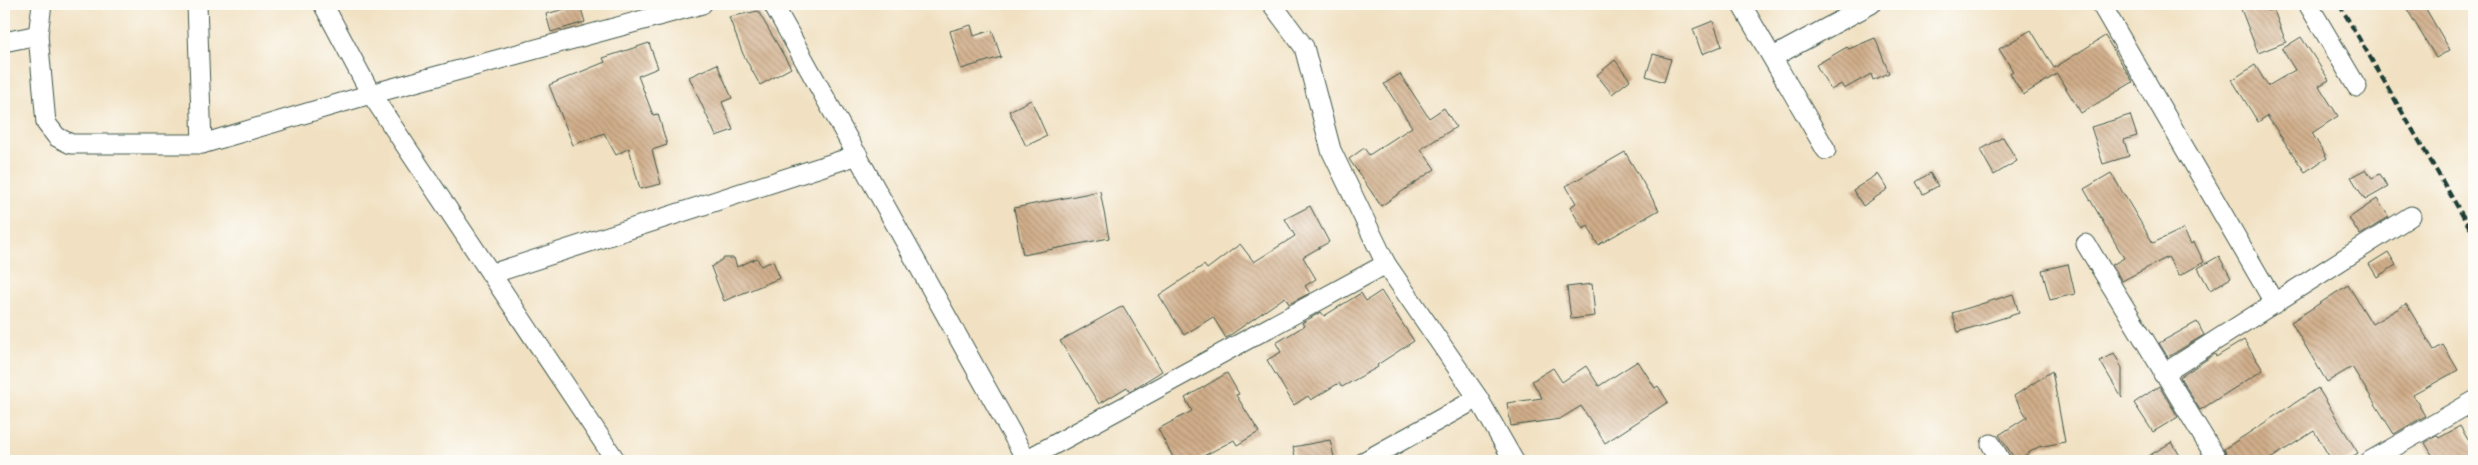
<svg xmlns="http://www.w3.org/2000/svg" width="2478" height="465" viewBox="0 0 2478 465" font-family="'IM FELL Double Pica',serif">
<style>
.building{fill:url(#building-back-hatch)}
.lines{fill:none;stroke-linecap:round;stroke-linejoin:round}
.minor-casing{stroke:#3e5649;stroke-width:21}
.minor{stroke:#fff;stroke-width:19}
.rail{stroke:#1f3d34;stroke-width:4;stroke-dasharray:8 4;stroke-linecap:butt}
</style>
<defs>
<pattern id="building-back-hatch" width="6" height="6" patternUnits="userSpaceOnUse" patternTransform="scale(1.25)"><rect width="6" height="6" fill="#d1ae8a"/><path d="M-1 5l2 2M0 0l6 6M5-1l2 2" fill="none" stroke="#a98f72"/></pattern>
</defs>
<rect width="100%" height="100%" fill="#fdfcf7"/>
<filter id="ink" filterUnits="userSpaceOnUse"><feTurbulence type="fractalNoise" baseFrequency=".02" numOctaves="2"/><feDisplacementMap in="SourceGraphic" scale="10" xChannelSelector="R" yChannelSelector="G"/><feConvolveMatrix kernelMatrix="1 2 1 2 8 2 1 2 1" color-interpolation-filters="sRGB"/></filter>
<filter id="wash" filterUnits="userSpaceOnUse"><feTurbulence type="fractalNoise" baseFrequency=".0096" numOctaves="4" result="noise"/><feDisplacementMap in="SourceGraphic" scale="20" xChannelSelector="R" yChannelSelector="G"/><feGaussianBlur stdDeviation="1.12" result="paint"/><feColorMatrix in="noise" values="0 0 0 0 0 0 0 0 0 0 0 0 0 0 0 0 0 1.4 0 .05"/><feComposite in="paint" operator="in"/></filter>
<g filter="url(#wash)">
<rect width="100%" height="100%" fill="#f1e1c2"/>
<g id="blocks">
<g class="building">
<path d="M2239 4H2267V11L2273 8 2286 42 2258 53Z"/>
<path d="M2404 4H2423L2450 50 2436 58Z"/>
<path d="M580 5 585 22 551 32 546 14Z"/>
<path d="M758 11 791 68 760 85 743 54 729 17Z"/>
<path d="M1713 21 1722 46 1702 54 1693 29Z"/>
<path d="M971 25 974 36 992 30 1001 57 961 69 950 31Z"/>
<path d="M2031 30 2054 68 2105 36 2133 82 2081 113 2057 74 2023 95 2010 73 2013 71 1999 49Z"/>
<path d="M2301 37 2329 80 2319 86 2338 116 2312 133 2327 158 2305 172 2267 116 2258 122 2232 80 2255 65 2268 86 2295 70 2282 49Z"/>
<path d="M1875 38 1889 73 1873 80 1871 74 1844 89 1841 84 1831 90 1816 65 1847 47 1849 49Z"/>
<path d="M649 43 658 68 638 76 653 115 658 114 667 145 652 150 661 184 640 189 629 148 616 155 604 133 573 145 549 85 605 62 603 58Z"/>
<path d="M1653 54 1671 59 1664 82 1646 76Z"/>
<path d="M1615 60 1630 80 1612 94 1597 75Z"/>
<path d="M717 64 732 98 722 102 733 130 716 136 689 77Z"/>
<path d="M1400 74 1429 118 1444 108 1456 127 1421 149 1435 169 1381 206 1349 159 1364 148 1369 155 1412 127 1384 84Z"/>
<path d="M1031 100 1047 136 1026 146 1009 111Z"/>
<path d="M2130 115 2137 136 2124 140 2129 156 2103 164 2091 127Z"/>
<path d="M2003 137 2017 161 1994 175 1980 150Z"/>
<path d="M1625 152 1659 210 1598 245 1588 226 1583 229 1570 207 1576 203 1566 186Z"/>
<path d="M2366 169 2372 178 2380 174 2388 187 2365 200 2351 177Z"/>
<path d="M1930 173 1938 186 1923 194 1916 182Z"/>
<path d="M2111 173 2153 243 2183 229 2191 244 2194 242 2204 262 2179 276 2168 257 2122 281 2112 265 2124 258 2084 189Z"/>
<path d="M1878 174 1888 189 1863 206 1853 190Z"/>
<path d="M1100 191 1109 238 1023 255 1014 208Z"/>
<path d="M2377 199 2389 217 2360 235 2349 218Z"/>
<path d="M1310 206 1329 242 1303 257 1316 279 1305 286 1310 293 1289 304 1285 297 1226 338 1213 317 1184 335 1159 295 1204 265 1207 269 1240 244 1254 262 1295 236 1285 219Z"/>
<path d="M2388 252 2396 265 2377 277 2369 264Z"/>
<path d="M2219 256 2231 278 2210 290 2198 268Z"/>
<path d="M724 258H734L737 267 757 258 761 266 773 261 780 278 724 301 711 267Z"/>
<path d="M2068 264 2075 294 2050 300 2042 270Z"/>
<path d="M1592 284 1595 316 1571 319 1567 287Z"/>
<path d="M2348 285 2372 324 2406 304 2434 350 2443 345 2458 370 2413 395 2425 416 2394 434 2352 367 2327 382 2291 322Z"/>
<path d="M1381 291 1414 341 1377 365 1378 367 1342 387 1339 383 1311 400 1308 396 1294 405 1267 360 1281 352 1276 343 1304 326 1302 323 1321 312 1324 316 1361 293 1366 301Z"/>
<path d="M2013 294 2019 313 1958 332 1952 313Z"/>
<path d="M1123 306 1162 371 1130 391 1127 387 1099 404 1060 341Z"/>
<path d="M2197 322 2204 335 2168 357 2159 343Z"/>
<path d="M2244 340 2263 370 2200 410 2180 377 2215 354 2216 357Z"/>
<path d="M2114 353 2122 368V398L2100 361Z"/>
<path d="M1638 361 1655 388 1658 386 1668 402 1605 443 1581 406 1560 419 1511 426 1507 403 1542 398 1532 381 1553 368 1562 382 1586 366 1599 386Z"/>
<path d="M2052 371 2065 442 2038 447 2016 461 1999 435 2027 417 2014 396Z"/>
<path d="M1227 373 1239 394 1236 395 1259 432 1237 445 1234 440 1194 461H1175L1158 429 1192 411 1185 398Z"/>
<path d="M2159 386 2178 417 2153 432 2134 403Z"/>
<path d="M2318 388 2358 453 2345 461H2332L2314 431 2267 461H2229L2224 449Z"/>
<path d="M2460 426 2474 450V461H2436L2425 443 2437 435 2439 438Z"/>
<path d="M1330 440 1335 461H1296L1293 447Z"/>
<path d="M2172 442 2183 461H2140Z"/>
</g>
</g>
</g>
<g filter="url(#ink)">
<use href="#blocks" fill-opacity="0" stroke="#3e5649" stroke-width="1"/>
<g class="lines">
<g class="minor-casing">
<g id="minor">
<path d="M42 4 38 35 46 123 57 137 71 144H202L371 94 702 4"/>
<path d="M197 4 202 144"/>
<path d="M323 4 371 94 616 461"/>
<path d="M773 4 1027 461"/>
<path d="M1272 4 1304 47 1331 150 1386 264 1478 398 1514 461"/>
<path d="M1741 4 1826 150"/>
<path d="M2101 4 2275 304"/>
<path d="M2308 4 2357 87"/>
<path d="M4 42 38 35"/>
<path d="M1773 57 1871 4"/>
<path d="M2086 244 2218 461"/>
<path d="M491 274 858 155"/>
<path d="M2163 374 2411 216"/>
<path d="M1991 444 2001 461"/>
<path d="M1024 461 1386 264"/>
<path d="M1365 461 1478 398"/>
<path d="M2370 461 2474 401"/>
</g>
</g>
<use href="#minor" class="minor"/>
<path class="rail" d="M2339 4 2474 235"/>
</g>
</g>
<rect width="2478" height="465" fill="none" stroke="#fdfcf7" stroke-width="20"/>
</svg>
